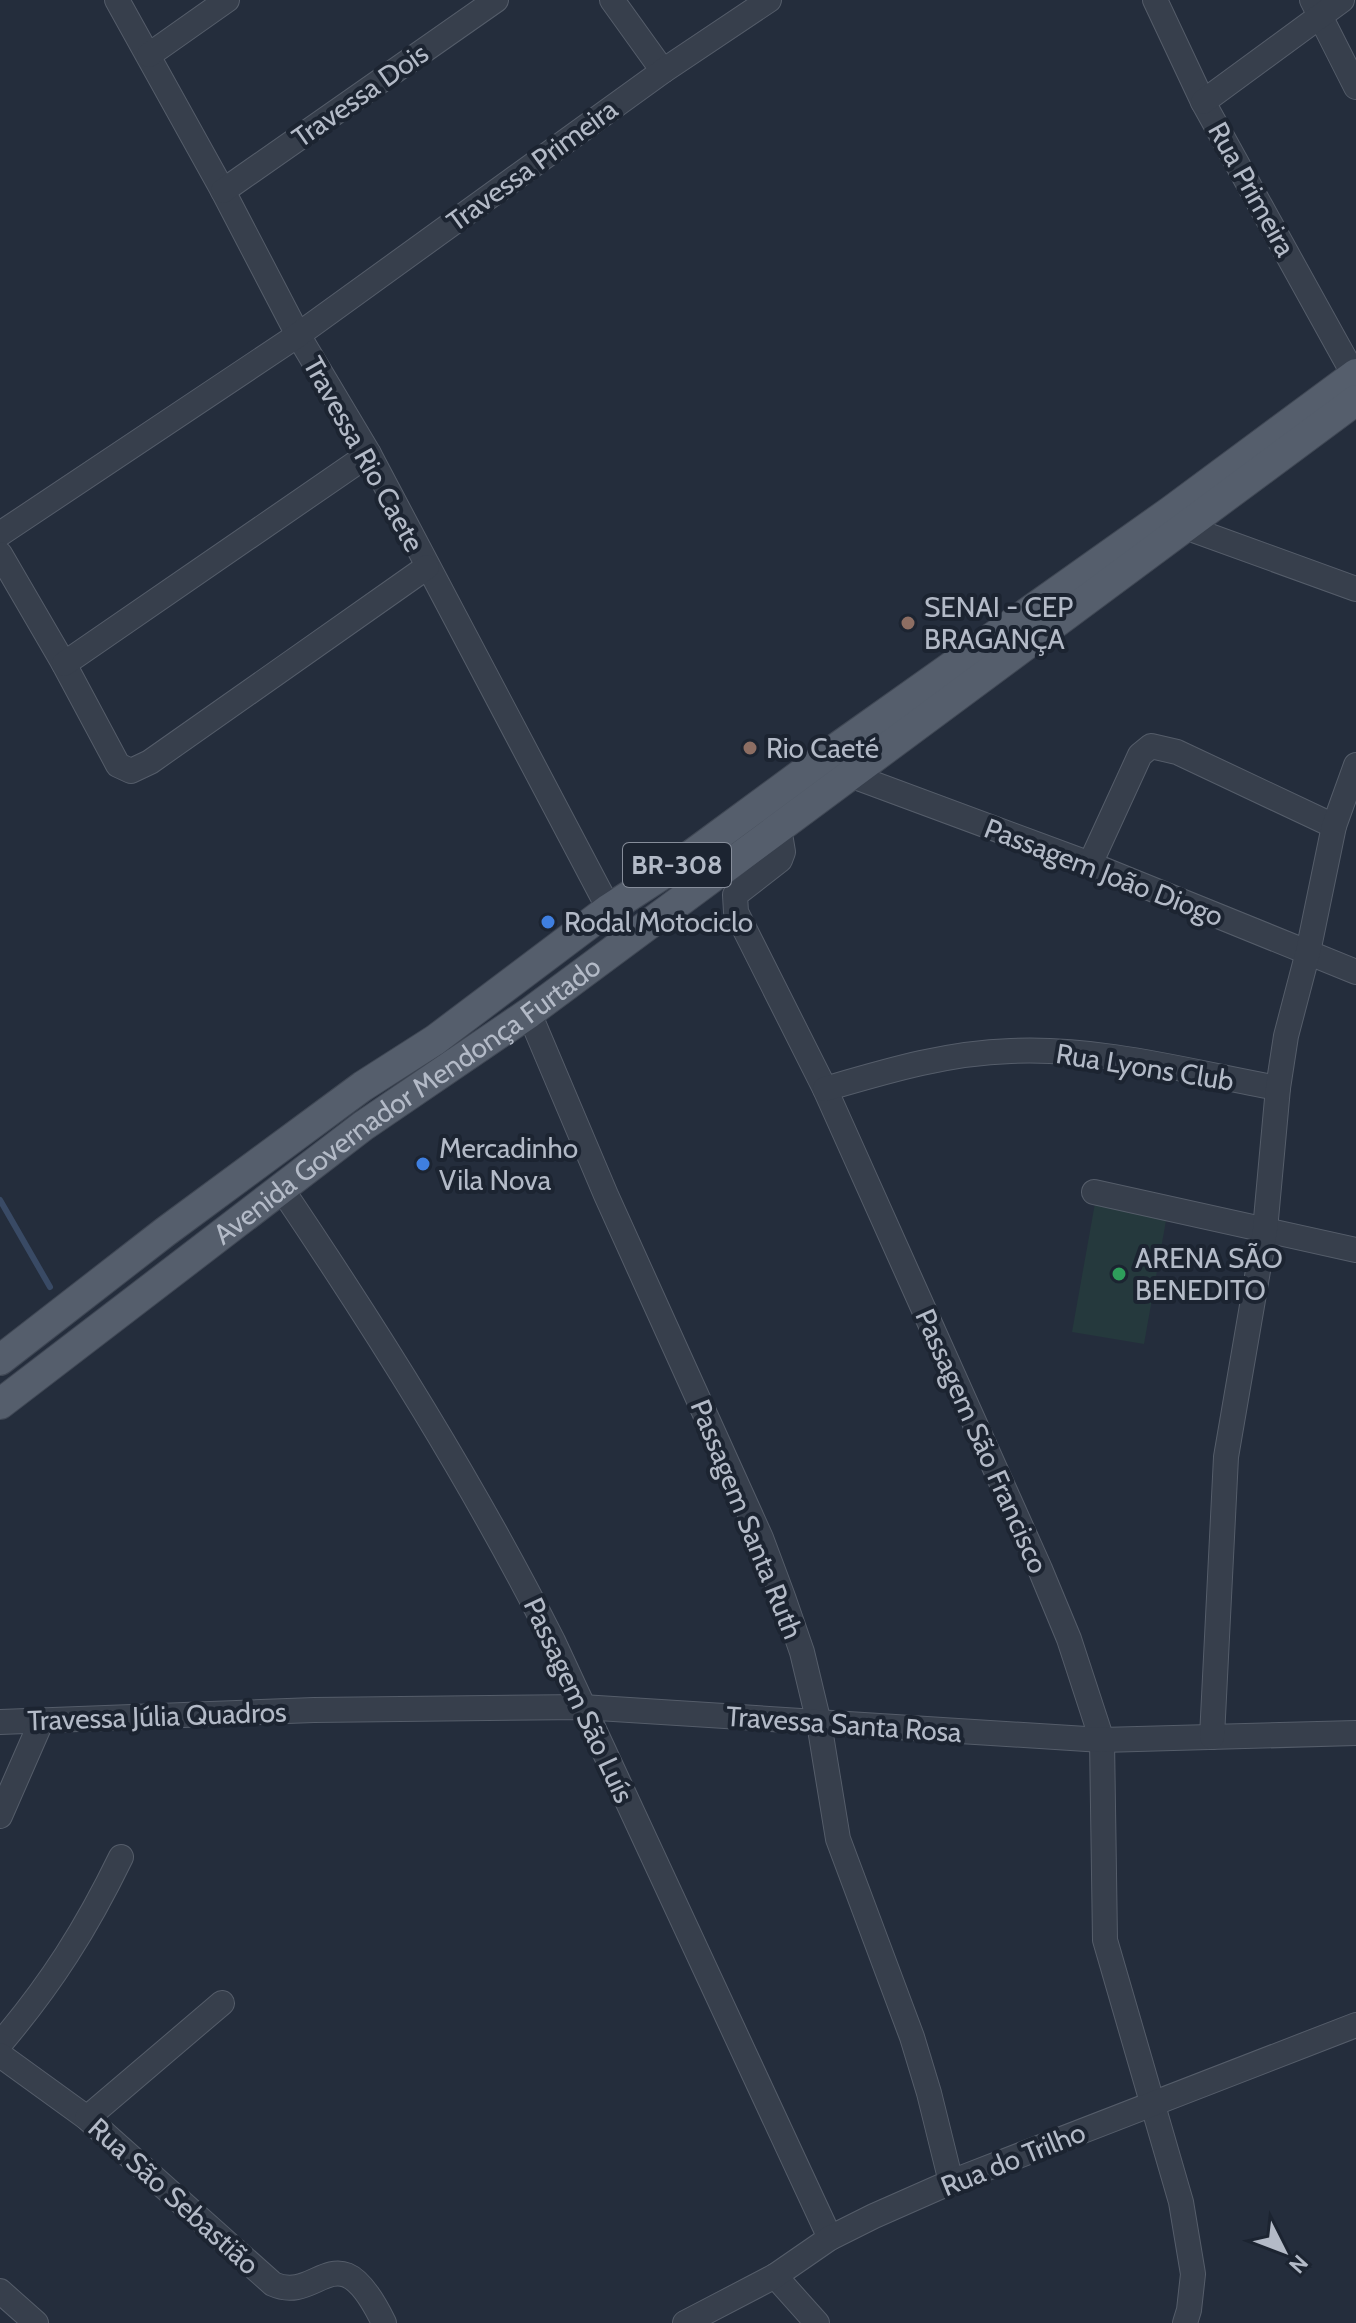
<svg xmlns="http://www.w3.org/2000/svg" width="1356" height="2323" viewBox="0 0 1356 2323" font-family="Cabin,sans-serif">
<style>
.grass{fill:#25393d}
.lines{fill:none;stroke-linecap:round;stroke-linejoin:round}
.stream{stroke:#394a65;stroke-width:6}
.minor-casing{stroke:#555d6a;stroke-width:26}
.major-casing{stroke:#404855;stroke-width:32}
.minor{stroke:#373f4c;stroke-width:24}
.major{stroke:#555e6c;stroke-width:30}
.education-dot{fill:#8d6e63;stroke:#1c2431;stroke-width:3}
.shop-dot{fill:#3f7fe0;stroke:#1c2431;stroke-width:3}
.leisure-dot{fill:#2e9e5b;stroke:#1c2431;stroke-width:3}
.labels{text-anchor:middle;stroke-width:8;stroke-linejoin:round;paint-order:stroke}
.shield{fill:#1c2431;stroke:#868d9a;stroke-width:2}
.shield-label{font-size:26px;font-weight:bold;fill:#b3bac7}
.street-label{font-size:28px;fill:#b3bac7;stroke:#1c2431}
.poi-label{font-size:28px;fill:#b3bac7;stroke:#1c2431;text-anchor:start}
</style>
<rect width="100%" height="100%" fill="#242d3c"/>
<path class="grass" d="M1095 1203 1167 1215 1144 1344 1072 1332Z"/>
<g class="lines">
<path class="stream" d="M0 1200 50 1287"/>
<g class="minor-casing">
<g id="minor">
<path d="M117 0 223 191 298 335 369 454 609 909"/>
<path d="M612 0 663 71"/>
<path d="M1155 0 1203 102 1354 375"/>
<path d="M1312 0 1356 87"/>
<path d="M149 55 227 0"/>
<path d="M1203 102 1342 0"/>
<path d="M223 191 496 0"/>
<path d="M1185 527 1356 589"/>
<path d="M0 534 298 335 663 71 769 0"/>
<path d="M0 554 64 664 118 765 131 771 150 762 427 567"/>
<path d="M64 664 369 454"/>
<path d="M850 775 1090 864 1356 972"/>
<path d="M779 828 783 852 780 860 735 895 736 912 825 1089 1040 1569 1069 1639 1102 1740 1105 1940 1181 2202 1193 2274 1189 2310 1185 2323"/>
<path d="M1090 864 1140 755 1151 746 1177 752 1334 826"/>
<path d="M529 1013 606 1195 761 1538 783 1597 802 1652 819 1723 838 1839 912 2037 929 2093 951 2182"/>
<path d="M825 1089C887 1071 946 1053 1011 1051 1100 1047 1191 1072 1278 1088"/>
<path d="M281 1188C380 1335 473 1483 553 1641L830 2238"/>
<path d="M1094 1192 1356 1250"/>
<path d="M0 1722 314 1710 582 1707 1102 1740 1356 1733"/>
<path d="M1212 1737 1226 1457 1265 1230 1278 1088 1286 1036 1308 952 1334 826 1356 765"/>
<path d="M0 1816 42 1720"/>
<path d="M0 2044C51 1984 86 1929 121 1857"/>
<path d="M0 2055 87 2118 273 2284C320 2305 337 2226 384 2323"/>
<path d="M87 2118 222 2003"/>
<path d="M775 2276 817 2323"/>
<path d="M0 2291 36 2323"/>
<path d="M685 2323 775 2276 830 2238 874 2216 951 2182 1356 2025"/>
</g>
</g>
<g class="major-casing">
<g id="major">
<path d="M0 1360 165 1232 363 1086 435 1040 609 909 686 859 841 745 1171 511 1356 374"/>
<path id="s1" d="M0 1404 363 1126 529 1013 1356 400"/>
</g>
</g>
<use href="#minor" class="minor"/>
<use href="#major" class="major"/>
</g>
<g class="education-dot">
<circle cx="908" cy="623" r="8"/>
<circle cx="750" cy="748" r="8"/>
</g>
<g class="shop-dot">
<circle cx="548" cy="922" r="8"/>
<circle cx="423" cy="1164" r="8"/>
</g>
<circle class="leisure-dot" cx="1119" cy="1274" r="8"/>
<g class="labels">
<rect class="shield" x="623" y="843" width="108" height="44" rx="6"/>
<g class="shield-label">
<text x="677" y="874">BR-308</text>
</g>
<g class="street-label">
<text transform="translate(360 95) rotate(-35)" y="10">Travessa Dois</text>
<text transform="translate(532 165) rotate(-36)" y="10">Travessa Primeira</text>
<text transform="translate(1252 189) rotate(61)" y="10">Rua Primeira</text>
<text transform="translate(364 454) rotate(61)" y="10">Travessa Rio Caete</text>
<text transform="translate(1104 872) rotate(21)" y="10">Passagem João Diogo</text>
<text transform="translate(1145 1067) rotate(9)" y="10">Rua Lyons Club</text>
<text dy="10" stroke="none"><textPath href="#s1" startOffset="508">Avenida Governador Mendonça Furtado</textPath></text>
<text transform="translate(982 1441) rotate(66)" y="10">Passagem São Francisco</text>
<text transform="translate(747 1519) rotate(68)" y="10">Passagem Santa Ruth</text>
<text transform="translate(579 1700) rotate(65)" y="10">Passagem São Luís</text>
<text transform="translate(157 1716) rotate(-2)" y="10">Travessa Júlia Quadros</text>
<text transform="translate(844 1724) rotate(4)" y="10">Travessa Santa Rosa</text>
<text transform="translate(1013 2159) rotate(-22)" y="10">Rua do Trilho</text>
<text transform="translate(174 2196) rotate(42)" y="10">Rua São Sebastião</text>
</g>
<g class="poi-label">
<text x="924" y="617">SENAI - CEP<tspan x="924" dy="32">BRAGANÇA</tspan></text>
<text x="766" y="758">Rio Caeté</text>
<text x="564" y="932">Rodal Motociclo</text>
<text x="439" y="1158">Mercadinho<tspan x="439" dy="32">Vila Nova</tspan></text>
<text x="1135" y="1268">ARENA SÃO<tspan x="1135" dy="32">BENEDITO</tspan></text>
</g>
</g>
<g transform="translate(1284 2251) rotate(132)" stroke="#1c2431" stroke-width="6" paint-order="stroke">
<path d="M0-6L14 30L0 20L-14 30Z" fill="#b3bac7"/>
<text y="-12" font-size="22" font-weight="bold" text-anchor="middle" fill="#b3bac7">N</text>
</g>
</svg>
